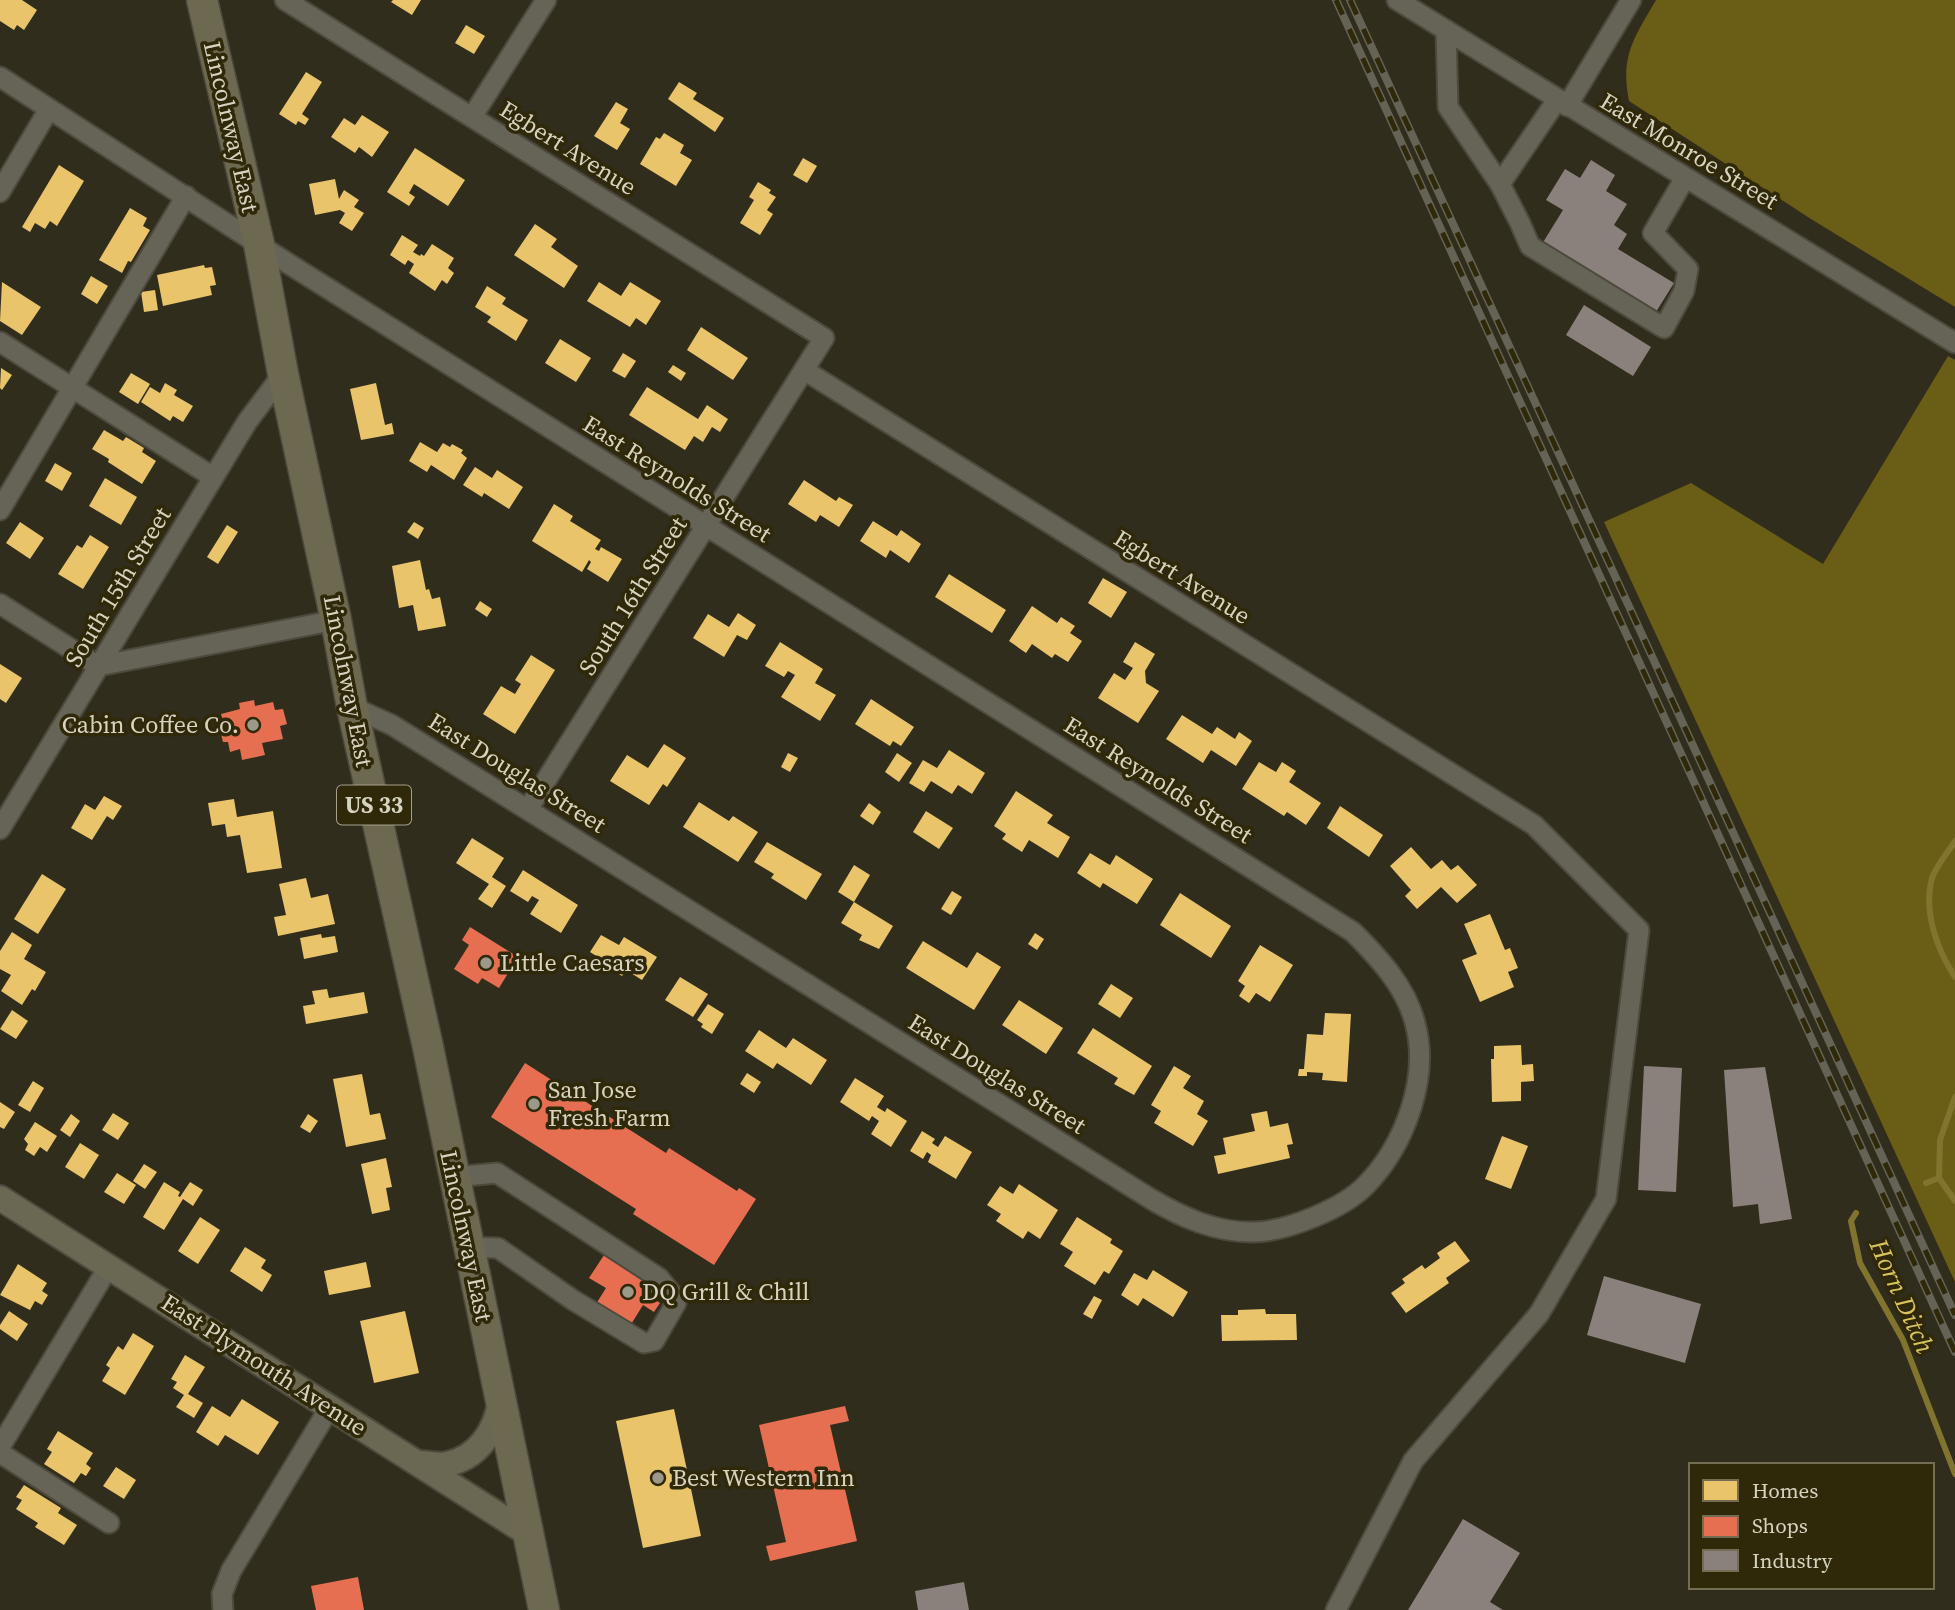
<svg xmlns="http://www.w3.org/2000/svg" width="1955" height="1610" viewBox="0 0 1955 1610" font-family="'Source Serif 4',serif">
<style>
.forest{fill:#6a5d16}
.homes{fill:#e9c46a}
.shops{fill:#e76f51}
.industry{fill:#8a817c}
.lines{fill:none;stroke-linecap:round;stroke-linejoin:round}
.stream{stroke:#81742e;stroke-width:6}
.minor-casing{stroke:#4d4a3d;stroke-width:23}
.major-casing{stroke:#4d4a3d;stroke-width:28}
.highway-casing{stroke:#4d4a3d;stroke-width:33}
.minor{stroke:#666357;stroke-width:19}
.major{stroke:#6a6753;stroke-width:24}
.highway{stroke:#6d6951;stroke-width:30}
.rail-casing{stroke:#646356;stroke-width:8}
.rail{stroke:#2f290a;stroke-width:5;stroke-dasharray:16;stroke-linecap:butt}
.poi-dot{fill:#9c9988;stroke:#2f290a;stroke-width:2.5}
.labels{text-anchor:middle;stroke-width:7;stroke-linejoin:round;paint-order:stroke}
.shield{fill:#2f290a;stroke:#a4a08a;stroke-width:2}
.shield-label{font-size:23px;font-weight:bold;fill:#d6d3c1}
.street-label{font-size:24px;fill:#d6d3c1;stroke:#2f290a}
.poi-label{font-size:24px;fill:#d6d3c1;stroke:#2f290a;text-anchor:start}
.water-label{font-size:26px;font-style:italic;fill:#d8c45b;stroke:#2f290a}
</style>
<rect width="100%" height="100%" fill="#312d1d"/>
<g class="forest">
<path d="M1656 0H1955V307L1811 219 1629 101C1620 56 1634 38 1656 0Z"/>
<path d="M1948 356 1955 360V1282L1604 522 1691 483 1823 564Z"/>
</g>
<g class="homes">
<path d="M0 0H22L37 10 24 30 17 25 14 30 0 21Z"/>
<path d="M393 0H421L412 15 391 2Z"/>
<path d="M466 25 485 36 474 54 455 43Z"/>
<path d="M306 72 322 82 302 114 309 119 305 125 298 121 296 125 279 114Z"/>
<path d="M679 82 697 93 693 99 724 118 715 132 668 99Z"/>
<path d="M616 102 628 109 620 123 630 129 617 150 594 136Z"/>
<path d="M362 115 389 132 372 157 359 147 355 153 331 137 344 118 355 125Z"/>
<path d="M664 133 684 145 680 153 692 160 676 186 640 164 656 137 660 139Z"/>
<path d="M415 148 465 180 448 206 414 184 409 193 415 197 409 206 387 192Z"/>
<path d="M803 158 817 166 807 183 793 175Z"/>
<path d="M59 165 84 181 57 226 50 221 45 229 35 223 30 232 22 227Z"/>
<path d="M335 179 339 199 344 190 359 200 354 207 364 213 352 231 339 223 345 213 340 210 315 215 309 184Z"/>
<path d="M758 182 771 190 769 193 776 197 767 210 773 214 760 235 740 223 754 200 749 197Z"/>
<path d="M130 208 147 218 143 226 150 230 131 262 128 261 122 273 99 260Z"/>
<path d="M535 224 557 239 551 247 578 266 564 288 514 255Z"/>
<path d="M402 235 418 245 413 252 420 256 421 254 424 256 432 244 454 258 448 268 454 273 447 284 442 280 435 291 409 273 414 264 408 260 405 265 390 255Z"/>
<path d="M204 265 205 268 212 267 216 285 210 286 212 295 163 306 157 275Z"/>
<path d="M91 276 108 286 97 304 81 294Z"/>
<path d="M2 282 41 307 22 335 0 321Z"/>
<path d="M599 282 621 296 630 282 661 301 646 325 636 318 630 327 587 301Z"/>
<path d="M487 286 506 298 502 304 528 320 516 341 487 322 491 317 475 307Z"/>
<path d="M155 290 158 310 144 312 141 292Z"/>
<path d="M701 327 748 358 733 380 687 350Z"/>
<path d="M560 339 591 358 576 382 545 363Z"/>
<path d="M623 353 636 361 625 378 612 371Z"/>
<path d="M673 365 686 373 681 381 668 372Z"/>
<path d="M1 368 12 375 2 390 0 388Z"/>
<path d="M131 373 150 384 138 404 119 392Z"/>
<path d="M165 383 177 390 174 395 193 406 183 422 173 416 170 421 141 402 150 387 160 393Z"/>
<path d="M376 383 385 425 392 423 394 434 361 440 350 389Z"/>
<path d="M647 387 698 419 707 405 728 419 720 432 712 427 703 442 694 436 685 450 629 415Z"/>
<path d="M104 430 123 441 126 437 144 448 142 452 156 461 142 484 108 462 109 459 92 449Z"/>
<path d="M420 442 437 452 443 443 450 447 452 444 463 450 461 453 467 458 454 480 431 465 427 472 409 461Z"/>
<path d="M55 463 72 473 62 491 45 481Z"/>
<path d="M475 467 492 478 497 470 523 487 509 509 484 493 482 497 463 485Z"/>
<path d="M105 478 137 497 121 525 89 506Z"/>
<path d="M804 480 836 501 839 497 853 505 839 527 820 515 816 522 788 504Z"/>
<path d="M554 504 573 516 570 521 601 540 595 549 599 551 601 547 622 559 608 582 587 569 591 562 589 560 582 572 532 541Z"/>
<path d="M873 521 897 536 901 530 921 544 909 563 890 550 886 558 860 541Z"/>
<path d="M20 522 44 538 30 559 6 543Z"/>
<path d="M414 522 424 528 418 539 407 532Z"/>
<path d="M227 525 238 532 218 564 207 557Z"/>
<path d="M90 535 109 547 83 589 58 574 77 545 82 548Z"/>
<path d="M420 560 426 590 429 589 432 599 440 597 446 626 418 631 413 605 399 608 392 566Z"/>
<path d="M949 574 1006 610 992 633 935 597Z"/>
<path d="M1103 578 1127 592 1111 618 1088 603Z"/>
<path d="M480 601 492 609 487 617 475 609Z"/>
<path d="M1032 606 1057 623 1061 617 1075 626 1070 633 1082 641 1068 662 1055 654 1052 658 1032 644 1026 653 1009 641Z"/>
<path d="M738 613 756 625 747 640 737 635 724 657 693 638 708 614 729 627Z"/>
<path d="M780 642 823 669 815 683 836 695 820 721 781 697 795 675 788 671 784 677 765 666Z"/>
<path d="M1135 642 1155 654 1145 671 1146 683 1159 691 1138 723 1098 698 1114 673 1125 680 1133 668 1123 662Z"/>
<path d="M531 655 555 670 515 734 483 714 501 686 515 694 521 684 515 680Z"/>
<path d="M0 664 22 678 6 703 0 699Z"/>
<path d="M871 699 914 727 901 746 893 741 890 746 855 724Z"/>
<path d="M1182 715 1212 734 1217 727 1235 739 1239 732 1252 741 1236 766 1211 750 1203 763 1166 739Z"/>
<path d="M664 744 686 758 667 787 663 784 649 805 610 781 627 755 648 768Z"/>
<path d="M949 750 985 773 972 794 958 785 952 794 931 781 924 792 909 783 923 760 937 768Z"/>
<path d="M788 753 798 758 790 772 781 767Z"/>
<path d="M897 753 912 763 899 782 885 772Z"/>
<path d="M1259 762 1276 772 1282 762 1296 771 1289 782 1321 803 1306 825 1287 812 1284 816 1242 789Z"/>
<path d="M1016 791 1053 815 1047 823 1070 837 1058 858 1029 840 1022 852 1002 839 1006 834 994 826Z"/>
<path d="M104 796 122 806 113 820 107 816 92 840 71 828 85 804 95 810Z"/>
<path d="M234 799 237 817 273 811 282 868 247 873 240 835 227 837 225 824 212 826 208 803Z"/>
<path d="M699 802 729 821 733 816 758 832 738 862 683 827Z"/>
<path d="M869 803 881 812 873 825 860 816Z"/>
<path d="M1340 806 1383 835 1369 857 1327 828Z"/>
<path d="M926 811 953 828 939 849 913 832Z"/>
<path d="M472 838 504 858 492 877 506 886 492 908 478 899 489 884 456 863Z"/>
<path d="M767 842 822 874 806 900 771 878 774 874 754 862Z"/>
<path d="M1411 847 1431 869 1442 860 1451 870 1458 865 1477 885 1457 903 1441 887 1417 909 1405 896 1411 890 1390 866Z"/>
<path d="M1090 853 1110 865 1116 855 1153 879 1137 904 1103 883 1100 888 1077 873Z"/>
<path d="M854 865 870 875 854 902 838 892Z"/>
<path d="M523 870 578 905 561 933 530 914 539 900 532 896 528 902 510 891Z"/>
<path d="M42 874 66 889 38 934 14 919Z"/>
<path d="M306 878 311 898 328 894 335 924 278 936 274 917 286 915 279 884Z"/>
<path d="M952 891 962 897 951 915 941 909Z"/>
<path d="M1180 893 1231 926 1211 958 1160 925Z"/>
<path d="M854 902 893 926 879 949 859 940 862 935 841 923Z"/>
<path d="M1490 914 1505 950 1510 948 1518 968 1508 972 1514 987 1480 1002 1462 960 1477 954 1464 924Z"/>
<path d="M12 932 32 945 24 959 46 972 35 991 32 989 22 1005 1 991 11 975 0 969V951Z"/>
<path d="M1035 933 1044 939 1037 950 1028 944Z"/>
<path d="M321 934 322 938 335 936 338 952 304 959 300 938Z"/>
<path d="M601 935 619 945 624 937 657 957 642 980 626 970 622 976 607 966 609 964 590 952Z"/>
<path d="M923 941 967 968 977 952 1001 967 974 1010 906 968Z"/>
<path d="M1260 945 1293 965 1270 1002 1256 993 1249 1003 1239 996 1245 986 1238 981Z"/>
<path d="M680 977 708 994 693 1017 665 1000Z"/>
<path d="M1111 984 1133 998 1120 1018 1098 1004Z"/>
<path d="M327 989 329 998 364 992 368 1013 306 1024 303 1006 315 1004 312 991Z"/>
<path d="M1019 1000 1063 1028 1046 1054 1002 1025Z"/>
<path d="M708 1004 724 1014 712 1034 701 1027 703 1024 697 1020Z"/>
<path d="M12 1010 28 1021 16 1039 0 1029Z"/>
<path d="M1325 1013 1351 1014 1347 1082 1322 1080 1323 1073 1307 1072V1076H1298L1299 1069H1304L1307 1034 1323 1035Z"/>
<path d="M1093 1028 1152 1066 1134 1095 1114 1084 1118 1078 1077 1053Z"/>
<path d="M759 1030 786 1048 793 1038 827 1060 811 1085 777 1063 773 1069 745 1051Z"/>
<path d="M1521 1045 1522 1065 1533 1064 1534 1081 1521 1082V1101L1492 1102 1491 1059H1494V1046Z"/>
<path d="M1174 1066 1191 1076 1183 1088 1204 1101 1197 1114 1208 1121 1193 1146 1154 1123 1161 1111 1151 1105Z"/>
<path d="M747 1073 761 1082 754 1093 740 1084Z"/>
<path d="M362 1074 370 1115 380 1113 386 1139 346 1147 333 1079Z"/>
<path d="M855 1078 884 1096 877 1107 885 1112 887 1108 907 1121 891 1147 871 1134 879 1121 872 1116 869 1121 840 1102Z"/>
<path d="M33 1081 44 1088 30 1112 18 1105Z"/>
<path d="M0 1102 15 1112 4 1129 0 1127Z"/>
<path d="M1267 1111 1270 1127 1288 1123 1293 1144 1287 1145 1290 1158 1218 1174 1214 1156 1226 1154 1223 1138 1255 1131 1251 1114Z"/>
<path d="M113 1113 129 1123 118 1140 102 1130Z"/>
<path d="M71 1114 80 1121 70 1137 60 1130Z"/>
<path d="M308 1114 318 1121 310 1133 300 1127Z"/>
<path d="M35 1122 57 1136 47 1152 40 1147 34 1156 25 1150 28 1144 24 1139Z"/>
<path d="M922 1131 935 1139 932 1143 938 1147 945 1136 972 1152 956 1179 928 1162 931 1155 927 1152 923 1159 910 1151Z"/>
<path d="M1502 1136 1528 1146 1511 1189 1485 1179Z"/>
<path d="M80 1143 99 1155 84 1179 65 1167Z"/>
<path d="M386 1158 392 1187 386 1188 390 1210 372 1214 361 1164Z"/>
<path d="M144 1164 157 1172 145 1189 133 1181Z"/>
<path d="M117 1173 136 1185 124 1204 104 1192Z"/>
<path d="M164 1182 180 1192 178 1196 180 1197 190 1182 203 1190 193 1206 183 1199 164 1230 143 1217Z"/>
<path d="M1019 1184 1058 1210 1040 1239 1028 1231 1023 1239 996 1221 1001 1214 987 1205 1000 1186 1013 1194Z"/>
<path d="M200 1217 220 1230 198 1264 178 1251Z"/>
<path d="M1077 1217 1112 1239 1110 1243 1123 1251 1109 1274 1104 1271 1095 1285 1064 1266 1073 1252 1060 1244Z"/>
<path d="M1455 1241 1470 1261 1446 1278 1449 1283 1406 1313 1391 1293 1405 1283 1402 1279 1422 1265 1425 1269 1440 1258 1437 1253Z"/>
<path d="M245 1247 266 1260 261 1268 272 1275 262 1292 230 1271Z"/>
<path d="M366 1262 371 1287 329 1295 324 1271Z"/>
<path d="M18 1264 47 1283 42 1291 48 1295 42 1305 35 1301 30 1310 0 1295Z"/>
<path d="M1153 1270 1188 1292 1173 1317 1143 1298 1138 1306 1121 1295 1134 1273 1147 1280Z"/>
<path d="M1094 1296 1102 1300 1092 1319 1083 1314Z"/>
<path d="M1265 1309 1266 1314H1296L1297 1340 1222 1341 1221 1315H1238V1310Z"/>
<path d="M9 1311 28 1324 17 1341 0 1329V1325Z"/>
<path d="M405 1311 419 1373 374 1383 360 1321Z"/>
<path d="M133 1333 154 1346 125 1395 102 1381 110 1368 106 1365 118 1346 123 1350Z"/>
<path d="M185 1355 205 1367 188 1394 203 1403 194 1418 176 1407 184 1395 173 1388 177 1382 171 1379Z"/>
<path d="M242 1399 279 1422 258 1455 225 1435 218 1446 196 1432 212 1406 230 1417Z"/>
<path d="M674 1409 701 1536 643 1548 616 1421Z"/>
<path d="M58 1431 93 1453 86 1464 91 1468 86 1476 81 1473 74 1483 44 1464 52 1452 47 1449Z"/>
<path d="M116 1467 136 1480 124 1499 103 1486Z"/>
<path d="M24 1485 61 1508 58 1513 77 1525 64 1545 35 1527 38 1523 16 1509 22 1500 16 1497Z"/>
</g>
<g class="shops">
<path d="M254 700 255 706 273 702 275 710 283 709 287 724 280 726 283 739 262 743 265 755 242 760 240 749 230 752 228 742H223L218 722 223 721 221 714 240 709 239 703Z"/>
<path d="M470 927 518 957 499 988 482 978 478 984 454 969 469 945 462 940Z"/>
<path d="M525 1063 666 1153 669 1148 737 1191 739 1188 756 1199 714 1265 633 1214 636 1209 491 1117Z"/>
<path d="M606 1252 657 1285 649 1296 660 1303 654 1312 643 1305 630 1326 596 1304 606 1288 589 1278Z"/>
<path d="M845 1406 849 1421 830 1425 857 1541 770 1561 766 1546 786 1542 759 1425Z"/>
<path d="M358 1577 364 1610H316L311 1586Z"/>
</g>
<g class="industry">
<path d="M1591 160 1615 175 1606 191 1627 204 1614 225 1627 234 1618 249 1674 283 1656 312 1542 244 1563 210 1546 200 1565 169 1580 178Z"/>
<path d="M1584 305 1651 347 1633 376 1566 335Z"/>
<path d="M1644 1066 1682 1068 1676 1192 1638 1190Z"/>
<path d="M1765 1067 1792 1219 1760 1224 1758 1204 1733 1207 1724 1070Z"/>
<path d="M1604 1276 1701 1304 1685 1363 1587 1335Z"/>
<path d="M1463 1519 1520 1553 1490 1602 1503 1610H1408Z"/>
<path d="M964 1582 969 1610H918L915 1591Z"/>
</g>
<g class="lines">
<g class="stream">
<path d="M1955 841C1948 852 1936 866 1932 878 1923 911 1937 950 1955 977"/>
<path d="M1955 1097 1940 1140 1939 1178 1955 1201"/>
<path d="M1926 1183 1939 1178"/>
<path d="M1856 1213 1851 1221 1860 1263 1903 1340 1955 1474"/>
</g>
<g class="minor-casing">
<g id="minor">
<path d="M285 0 824 338 528 809"/>
<path d="M1397 0 1955 343"/>
<path d="M1446 30 1448 107 1500 184 1557 100"/>
<path d="M0 77 289 264 1353 932C1379 958 1406 987 1415 1023 1430 1077 1405 1145 1366 1185 1344 1208 1288 1231 1255 1232 1217 1233 1183 1218 1151 1199L392 725 352 707"/>
<path d="M1567 106 1631 0"/>
<path d="M472 117 546 0"/>
<path d="M1500 184 1520 223 1530 246 1664 328 1684 291 1688 269 1653 233 1685 178"/>
<path d="M0 192 49 109"/>
<path d="M0 342 213 477"/>
<path d="M804 370 1534 825 1639 930 1606 1199 1539 1314 1413 1461 1336 1610"/>
<path d="M0 510 186 196"/>
<path d="M0 604 98 666 336 620"/>
<path d="M0 829 247 422 283 374"/>
<path d="M454 1177 497 1173 659 1278 672 1294 676 1303 654 1341 644 1343 573 1300 498 1248 468 1247"/>
<path d="M0 1447 109 1266"/>
<path d="M0 1453 109 1523"/>
<path d="M223 1610 222 1594 231 1571 330 1407"/>
</g>
</g>
<g class="major-casing">
<g id="major">
<path d="M0 1198 527 1533"/>
<path d="M419 1463C428 1463 439 1466 447 1464 478 1458 495 1431 500 1403"/>
</g>
</g>
<g class="highway-casing">
<path id="highway" d="M202 0 259 244 283 374 336 620 352 707 428 1047 544 1610"/>
</g>
<use href="#minor" class="minor"/>
<use href="#major" class="major"/>
<use href="#highway" class="highway"/>
<g class="rail-casing">
<g id="rail">
<path d="M1336 0 1955 1352"/>
<path d="M1350 0 1955 1315"/>
</g>
</g>
<use href="#rail" class="rail"/>
</g>
<g class="poi-dot">
<circle cx="253" cy="725" r="7"/>
<circle cx="486" cy="963" r="7"/>
<circle cx="534" cy="1104" r="7"/>
<circle cx="628" cy="1292" r="7"/>
<circle cx="658" cy="1478" r="7"/>
</g>
<g class="labels">
<rect class="shield" x="337" y="785.5" width="74" height="39" rx="5"/>
<g class="shield-label">
<text x="374" y="813">US 33</text>
</g>
<g class="street-label">
<text transform="translate(231 127) rotate(77)" y="8">Lincolnway East</text>
<text transform="translate(568 148) rotate(32)" y="8">Egbert Avenue</text>
<text transform="translate(1689 151) rotate(31)" y="8">East Monroe Street</text>
<text transform="translate(677 479) rotate(32)" y="8">East Reynolds Street</text>
<text transform="translate(1182 577) rotate(32)" y="8">Egbert Avenue</text>
<text transform="translate(118 587) rotate(-59)" y="8">South 15th Street</text>
<text transform="translate(633 596) rotate(-58)" y="8">South 16th Street</text>
<text transform="translate(348 681) rotate(79)" y="8">Lincolnway East</text>
<text transform="translate(517 773) rotate(32)" y="8">East Douglas Street</text>
<text transform="translate(1158 780) rotate(32)" y="8">East Reynolds Street</text>
<text transform="translate(997 1074) rotate(32)" y="8">East Douglas Street</text>
<text transform="translate(466 1236) rotate(78)" y="8">Lincolnway East</text>
<text transform="translate(264 1365) rotate(33)" y="8">East Plymouth Avenue</text>
</g>
<g class="poi-label">
<text x="239" y="733" text-anchor="end">Cabin Coffee Co.</text>
<text x="500" y="971">Little Caesars</text>
<text x="548" y="1098">San Jose<tspan x="548" dy="28">Fresh Farm</tspan></text>
<text x="642" y="1300">DQ Grill &amp; Chill</text>
<text x="672" y="1486">Best Western Inn</text>
</g>
<g class="water-label">
<text transform="translate(1902 1296) rotate(66)" y="9">Horn Ditch</text>
</g>
</g>
<rect x="1689" y="1463" width="245" height="126" fill="#2f290a" stroke="#726d53" stroke-width="2"/>
<rect x="1703" y="1480" width="35" height="21" fill="#e9c46a" stroke="#726d53" stroke-width="2"/>
<text x="1752" y="1498" font-size="21" fill="#d6d3c1">Homes</text>
<rect x="1703" y="1516" width="35" height="21" fill="#e76f51" stroke="#726d53" stroke-width="2"/>
<text x="1752" y="1533" font-size="21" fill="#d6d3c1">Shops</text>
<rect x="1703" y="1550" width="35" height="21" fill="#8a817c" stroke="#726d53" stroke-width="2"/>
<text x="1752" y="1568" font-size="21" fill="#d6d3c1">Industry</text>
</svg>
